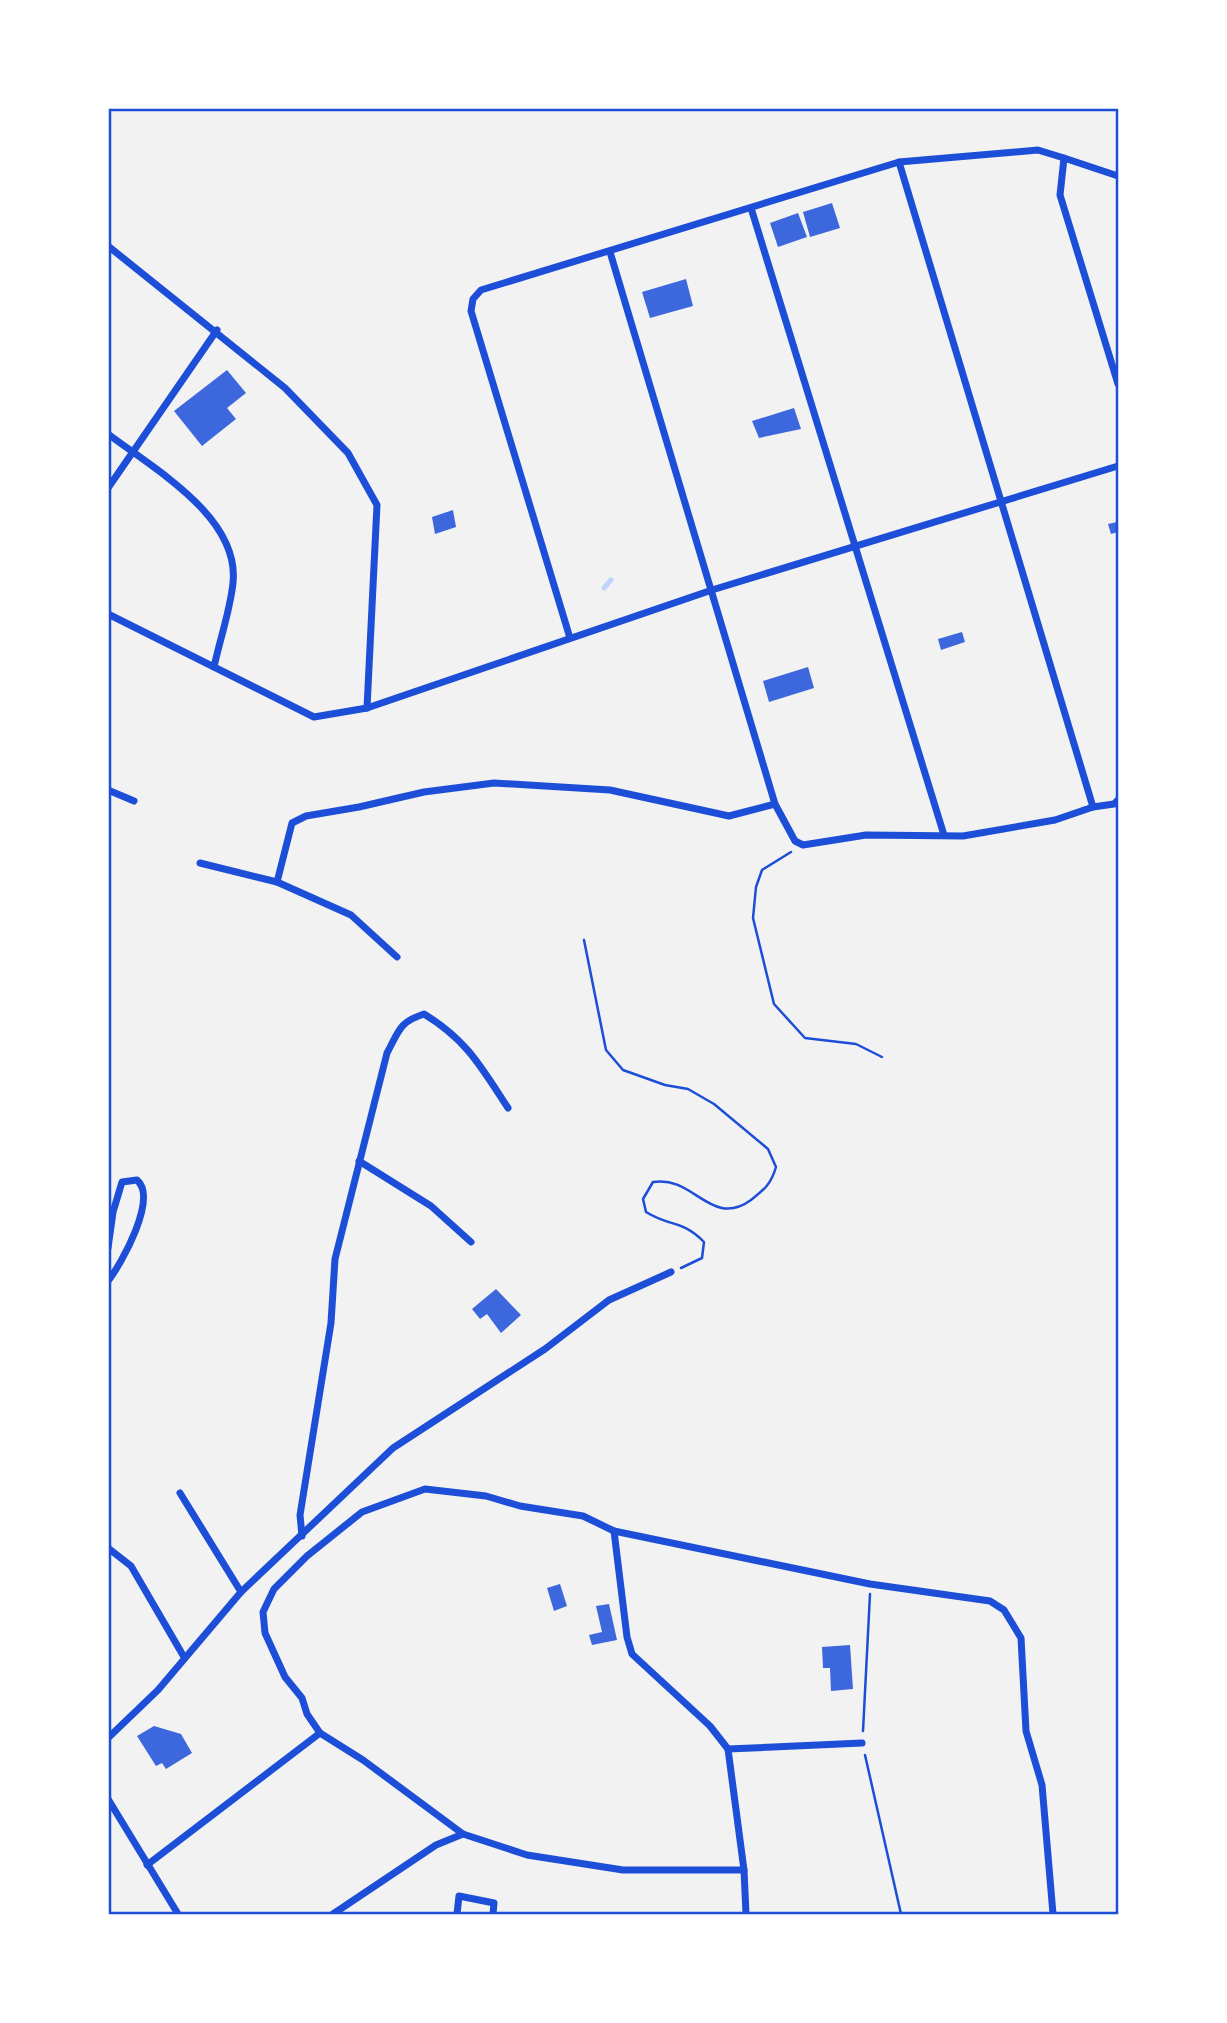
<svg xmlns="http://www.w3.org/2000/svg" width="1227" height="2023" viewBox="0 0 1227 2023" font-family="Commissioner,sans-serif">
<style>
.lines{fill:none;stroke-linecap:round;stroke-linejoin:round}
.stream{stroke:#bfd3fe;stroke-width:5}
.building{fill:#3d67dc}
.path{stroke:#1d4ed8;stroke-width:2.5}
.minor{stroke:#1d4ed8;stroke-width:7}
.neatline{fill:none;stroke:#1d4ed8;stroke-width:2.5}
</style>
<rect width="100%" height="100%" fill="#f2f2f2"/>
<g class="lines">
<path class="stream" d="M604 588 611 580"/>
</g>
<g class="building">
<path d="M832 203 840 228 810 237 803 212Z"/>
<path d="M798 213 807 237 778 247 770 223Z"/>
<path d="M686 279 693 306 650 318 642 292Z"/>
<path d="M227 370 246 393 227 408 236 419 202 446 174 411Z"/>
<path d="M794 408 801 429 759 438 752 421Z"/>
<path d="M453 510 456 527 435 534 432 517Z"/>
<path d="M1117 522 1118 532 1111 534 1108 524Z"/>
<path d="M962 632 965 642 941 650 938 639Z"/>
<path d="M808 667 814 688 769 702 763 681Z"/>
<path d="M496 1289 521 1315 501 1333 487 1314 480 1319 472 1309Z"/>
<path d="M560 1584 567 1606 554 1611 547 1588Z"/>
<path d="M609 1604 617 1640 592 1645 589 1635 602 1632 596 1606Z"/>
<path d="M850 1645 853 1689 831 1691 830 1668H823L822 1647Z"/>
<path d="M154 1726 181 1734 192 1753 166 1769 162 1763 156 1766 137 1736Z"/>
</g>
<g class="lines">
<g class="path">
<path d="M791 852 762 870 756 887 753 918 774 1004 805 1038 856 1044 882 1057"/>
<path d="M584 940 606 1050 623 1070 665 1085 688 1089 714 1104 768 1149 776 1167C771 1184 765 1189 751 1200 711 1229 694 1175 653 1182L643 1199 646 1212C670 1227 683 1220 704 1242L702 1258 681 1268"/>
<path d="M863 1731 870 1594"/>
<path d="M865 1755 901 1914"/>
</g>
<g class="minor">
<path d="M1064 158 1118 176"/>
<path d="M899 162 1093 807 1114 804 1118 800"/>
<path d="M751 208 944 835"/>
<path d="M108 246 285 388 348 453 377 505 367 708"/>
<path d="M610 252 775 804 795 841 803 845 866 835 963 836 1055 820 1093 807"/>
<path d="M108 434C154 469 240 517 233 583 230 611 220 639 214 667"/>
<path d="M108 488 217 330"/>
<path d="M108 614 314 717 367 708 712 590 1118 466"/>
<path d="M570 638 471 311 473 299 481 290 899 162 1038 150 1064 158 1060 195 1118 384"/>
<path d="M108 790 134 801"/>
<path d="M200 863 277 882 351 915 397 957"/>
<path d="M277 882 292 823 306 816 359 807 424 792 494 783 610 790 729 816 775 804"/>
<path d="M359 1161 431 1206 471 1242"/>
<path d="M108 1248 113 1212 122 1182 137 1180C158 1198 122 1263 108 1281"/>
<path d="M180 1493 241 1592"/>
<path d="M614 1531 627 1637 632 1654 710 1726 728 1749 744 1870 746 1914"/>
<path d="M302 1536 300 1515 331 1323 335 1259 387 1053C399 1031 399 1022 424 1014 467 1040 481 1067 508 1108"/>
<path d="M108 1548 131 1566 184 1657"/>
<path d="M108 1738 158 1690 241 1592 393 1448 545 1349 609 1300 671 1272"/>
<path d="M728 1749 862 1743"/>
<path d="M108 1799 178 1914"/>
<path d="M147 1865 320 1733"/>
<path d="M744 1870H623L527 1855 463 1834 363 1760 320 1733 307 1714 302 1698 285 1677 265 1633 263 1612 274 1589 307 1556 362 1512 425 1489 486 1496 520 1506 583 1516 614 1531 870 1584 990 1601 1004 1610 1021 1638 1026 1731 1042 1785 1053 1914"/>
<path d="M333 1914 436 1845 463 1834"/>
<path d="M457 1914 459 1896 494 1903 493 1914"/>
</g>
</g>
<rect width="1227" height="2023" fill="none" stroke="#ffffff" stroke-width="220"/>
<rect x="110" y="110" width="1007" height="1803" class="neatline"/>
</svg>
